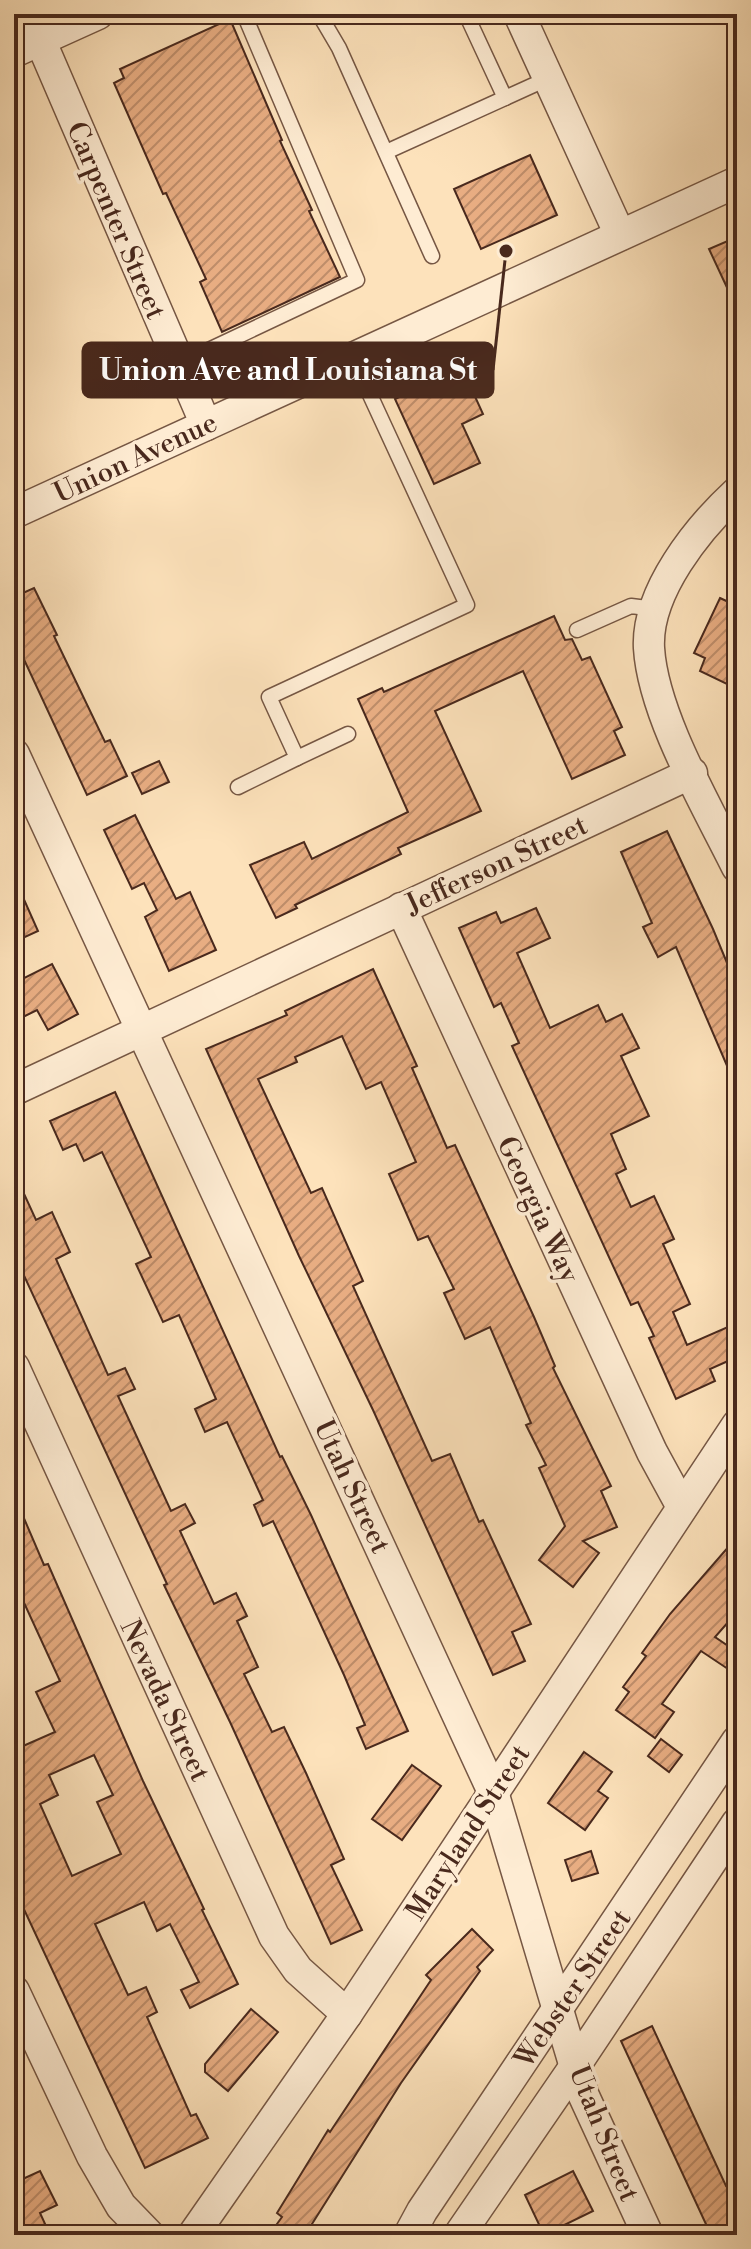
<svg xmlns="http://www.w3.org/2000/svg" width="751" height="2249" viewBox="0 0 751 2249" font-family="'Libre Bodoni',serif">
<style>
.building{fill:url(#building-hatch);stroke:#49291d;stroke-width:2;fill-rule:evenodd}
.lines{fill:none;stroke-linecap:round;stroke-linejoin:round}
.lane-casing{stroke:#765744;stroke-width:17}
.street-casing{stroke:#765744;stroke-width:33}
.lane{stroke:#feecd3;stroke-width:14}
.street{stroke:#feecd3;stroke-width:30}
.labels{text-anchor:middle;stroke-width:7;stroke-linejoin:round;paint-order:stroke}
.street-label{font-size:28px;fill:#49291d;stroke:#feecd3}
.leader{fill:none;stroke:#49291d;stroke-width:3}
.callout-dot{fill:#49291d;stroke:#feecd3;stroke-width:3}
.callout{fill:#49291d;stroke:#49291d;stroke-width:3}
.callout-label{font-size:30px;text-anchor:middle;font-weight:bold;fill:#fff}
</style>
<defs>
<pattern id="building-hatch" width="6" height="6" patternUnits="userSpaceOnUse" patternTransform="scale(2)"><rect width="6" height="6" fill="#e8ad82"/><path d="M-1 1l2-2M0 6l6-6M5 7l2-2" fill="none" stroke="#be8d6a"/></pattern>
</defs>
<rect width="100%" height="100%" fill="#fde2bb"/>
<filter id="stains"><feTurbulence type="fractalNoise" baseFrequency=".0025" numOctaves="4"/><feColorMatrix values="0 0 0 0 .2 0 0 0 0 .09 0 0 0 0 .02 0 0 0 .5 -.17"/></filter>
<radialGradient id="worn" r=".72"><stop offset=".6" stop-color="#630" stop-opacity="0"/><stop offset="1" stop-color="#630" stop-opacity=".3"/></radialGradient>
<g class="building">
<path d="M230 19 282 140 280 141 312 210 309 211 340 277 222 332 200 282 206 279 166 193 163 194 114 83 124 78 120 69Z"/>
<path d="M530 155 557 215 481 249 454 189Z"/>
<path d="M737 237V309L709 249Z"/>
<path d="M462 368 483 414 462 424 480 463 434 484 395 399Z"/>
<path d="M34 588 57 635 54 636 105 742 110 740 127 776 87 795 14 638V597Z"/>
<path d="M720 598 737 606V672L731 686 700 671 705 658 694 653Z"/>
<path d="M554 616 565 640 572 639 582 660 590 657 622 727 614 731 625 755 572 779 523 671 435 711 481 811 398 848 401 854 295 905 297 908 276 918 250 865 304 842 312 859 408 812 358 699 382 688 384 692Z"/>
<path d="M159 761 169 782 142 794 132 773Z"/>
<path d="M135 815 176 899 190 892 216 950 169 971 145 917 157 910 144 883 132 889 104 830Z"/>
<path d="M667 831 713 929 737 987V1089L676 947 658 957 643 927 652 923 621 852Z"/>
<path d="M14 877 38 931 14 942Z"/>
<path d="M536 908 550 938 517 953 550 1028 598 1005 606 1022 622 1014 639 1048 621 1056 649 1116 611 1134 626 1169 616 1174 631 1207 654 1196 674 1239 663 1244 690 1304 673 1312 687 1345 737 1323V1357L710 1369 715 1381 676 1399 649 1338 654 1336 638 1302 631 1305 512 1046 519 1043 501 1003 494 1007 459 928 496 912 501 923Z"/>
<path d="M52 964 78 1014 48 1030 37 1010 23 1017 14 999V983Z"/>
<path d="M373 969 417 1066 412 1068 447 1148 455 1145 534 1317 555 1366 553 1368 611 1486 601 1491 617 1527 583 1541 599 1553 573 1587 539 1560 565 1526 539 1468 546 1465 526 1425 531 1423 490 1327 465 1339 444 1293 454 1289 428 1236 418 1240 389 1174 416 1162 381 1082 366 1089 342 1036 295 1057 297 1062 258 1079 311 1193 322 1188 363 1281 353 1286 432 1461 450 1454 479 1522 483 1520 531 1624 512 1632 525 1661 493 1675 373 1410 299 1256 206 1049 287 1015 285 1011Z"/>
<path d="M115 1092 280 1457 282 1456 311 1515 408 1731 366 1749 357 1728 365 1725 344 1675 273 1521 263 1526 254 1505 263 1500 227 1422 205 1432 195 1409 216 1399 179 1315 163 1322 136 1264 151 1257 102 1152 84 1161 76 1144 63 1150 50 1121Z"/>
<path d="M14 1172 36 1220 52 1212 70 1252 56 1259 108 1375 125 1368 135 1389 118 1396 171 1511 185 1504 195 1523 180 1531 214 1604 236 1593 247 1616 237 1621 258 1667 244 1674 272 1732 284 1727 306 1773 344 1859 331 1865 362 1930 331 1944 230 1722 164 1585 167 1584 14 1254Z"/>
<path d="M14 1495 44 1565 48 1564 143 1781 204 1909 202 1910 238 1984 190 2008 181 1990 199 1982 170 1924 157 1931 144 1902 95 1924 128 1995 146 1987 157 2012 147 2017 191 2116 196 2114 208 2138 145 2168 14 1888V1750L55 1732 36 1692 60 1681 14 1581ZM94 1755 113 1795 97 1802 121 1854 72 1876 40 1804 58 1795 49 1775Z"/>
<path d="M737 1537V1612L715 1637 737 1652V1675L701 1651 662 1704 674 1712 655 1738 616 1710 629 1692 623 1687 646 1656 642 1653 670 1614Z"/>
<path d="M661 1739 682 1755 669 1772 648 1756Z"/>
<path d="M584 1752 612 1772 598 1791 608 1798 585 1830 548 1803Z"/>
<path d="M412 1765 441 1786 402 1840 372 1819Z"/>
<path d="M591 1851 598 1873 572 1881 565 1860Z"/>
<path d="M472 1929 493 1950 477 1967 480 1971 401 2083 305 2235H269L282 2217 277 2213 328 2130 330 2132 431 1980 426 1975Z"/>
<path d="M251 2009 278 2032 228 2091 205 2072V2064Z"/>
<path d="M652 2026 726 2186 737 2181V2230L727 2235H711L621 2041Z"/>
<path d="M40 2171 57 2205 40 2213 46 2226 27 2235H14V2183Z"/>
<path d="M573 2171 593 2211 544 2235 525 2195Z"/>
</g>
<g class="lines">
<g class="lane-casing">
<g id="lane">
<path d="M319 14 339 48 432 256"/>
<path d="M466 14 505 98"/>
<path d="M386 152 549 78"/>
<path d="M179 364 357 280 244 14"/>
<path d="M577 630 631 606 655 609"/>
<path d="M297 758 348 734"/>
<path d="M238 787 297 758 269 697 467 605 353 358"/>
</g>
</g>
<g class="street-casing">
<g id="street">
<path d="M29 14 206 425"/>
<path d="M519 14 620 235"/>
<path d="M14 52 98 14"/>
<path d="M737 492C698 528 646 592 649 648 653 715 707 806 737 867"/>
<path d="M14 513 737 182"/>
<path d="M14 754 493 1792 583 2094 648 2235"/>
<path d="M401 908 652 1452 682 1507"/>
<path d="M14 1090 692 773"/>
<path d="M14 1367 274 1936 298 1970 347 2014"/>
<path d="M14 1991 92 2156 121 2206 149 2235"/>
<path d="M193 2235 347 2014 737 1425"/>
<path d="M409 2235 422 2211 737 1741"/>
<path d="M459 2235 575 2066 737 1823"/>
</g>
</g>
<use href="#lane" class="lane"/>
<use href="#street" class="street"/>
</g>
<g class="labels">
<g class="street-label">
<text transform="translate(117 220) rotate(67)" y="10">Carpenter Street</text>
<text transform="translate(135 457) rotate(-25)" y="10">Union Avenue</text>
<text transform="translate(496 864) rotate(-25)" y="10">Jefferson Street</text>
<text transform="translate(539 1209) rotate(65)" y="10">Georgia Way</text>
<text transform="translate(353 1486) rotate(65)" y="10">Utah Street</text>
<text transform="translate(166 1700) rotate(65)" y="10">Nevada Street</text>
<text transform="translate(467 1832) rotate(-57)" y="10">Maryland Street</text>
<text transform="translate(572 1988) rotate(-56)" y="10">Webster Street</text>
<text transform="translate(605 2133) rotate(68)" y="10">Utah Street</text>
</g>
</g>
<path class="leader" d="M506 251L493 370"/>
<circle class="callout-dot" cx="506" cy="251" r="8"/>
<rect class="callout" x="83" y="343" width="410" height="54" rx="8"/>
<g class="callout-label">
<text x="288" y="380">Union Ave and Louisiana St</text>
</g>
<rect width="751" height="2249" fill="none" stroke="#fde2bb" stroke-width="48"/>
<rect x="16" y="16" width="719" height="2217" fill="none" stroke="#49291d" stroke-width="4"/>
<rect x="24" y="24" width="703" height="2201" fill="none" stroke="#49291d" stroke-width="2"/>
<rect width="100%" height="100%" filter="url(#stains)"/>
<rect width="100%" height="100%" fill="url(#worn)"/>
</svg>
